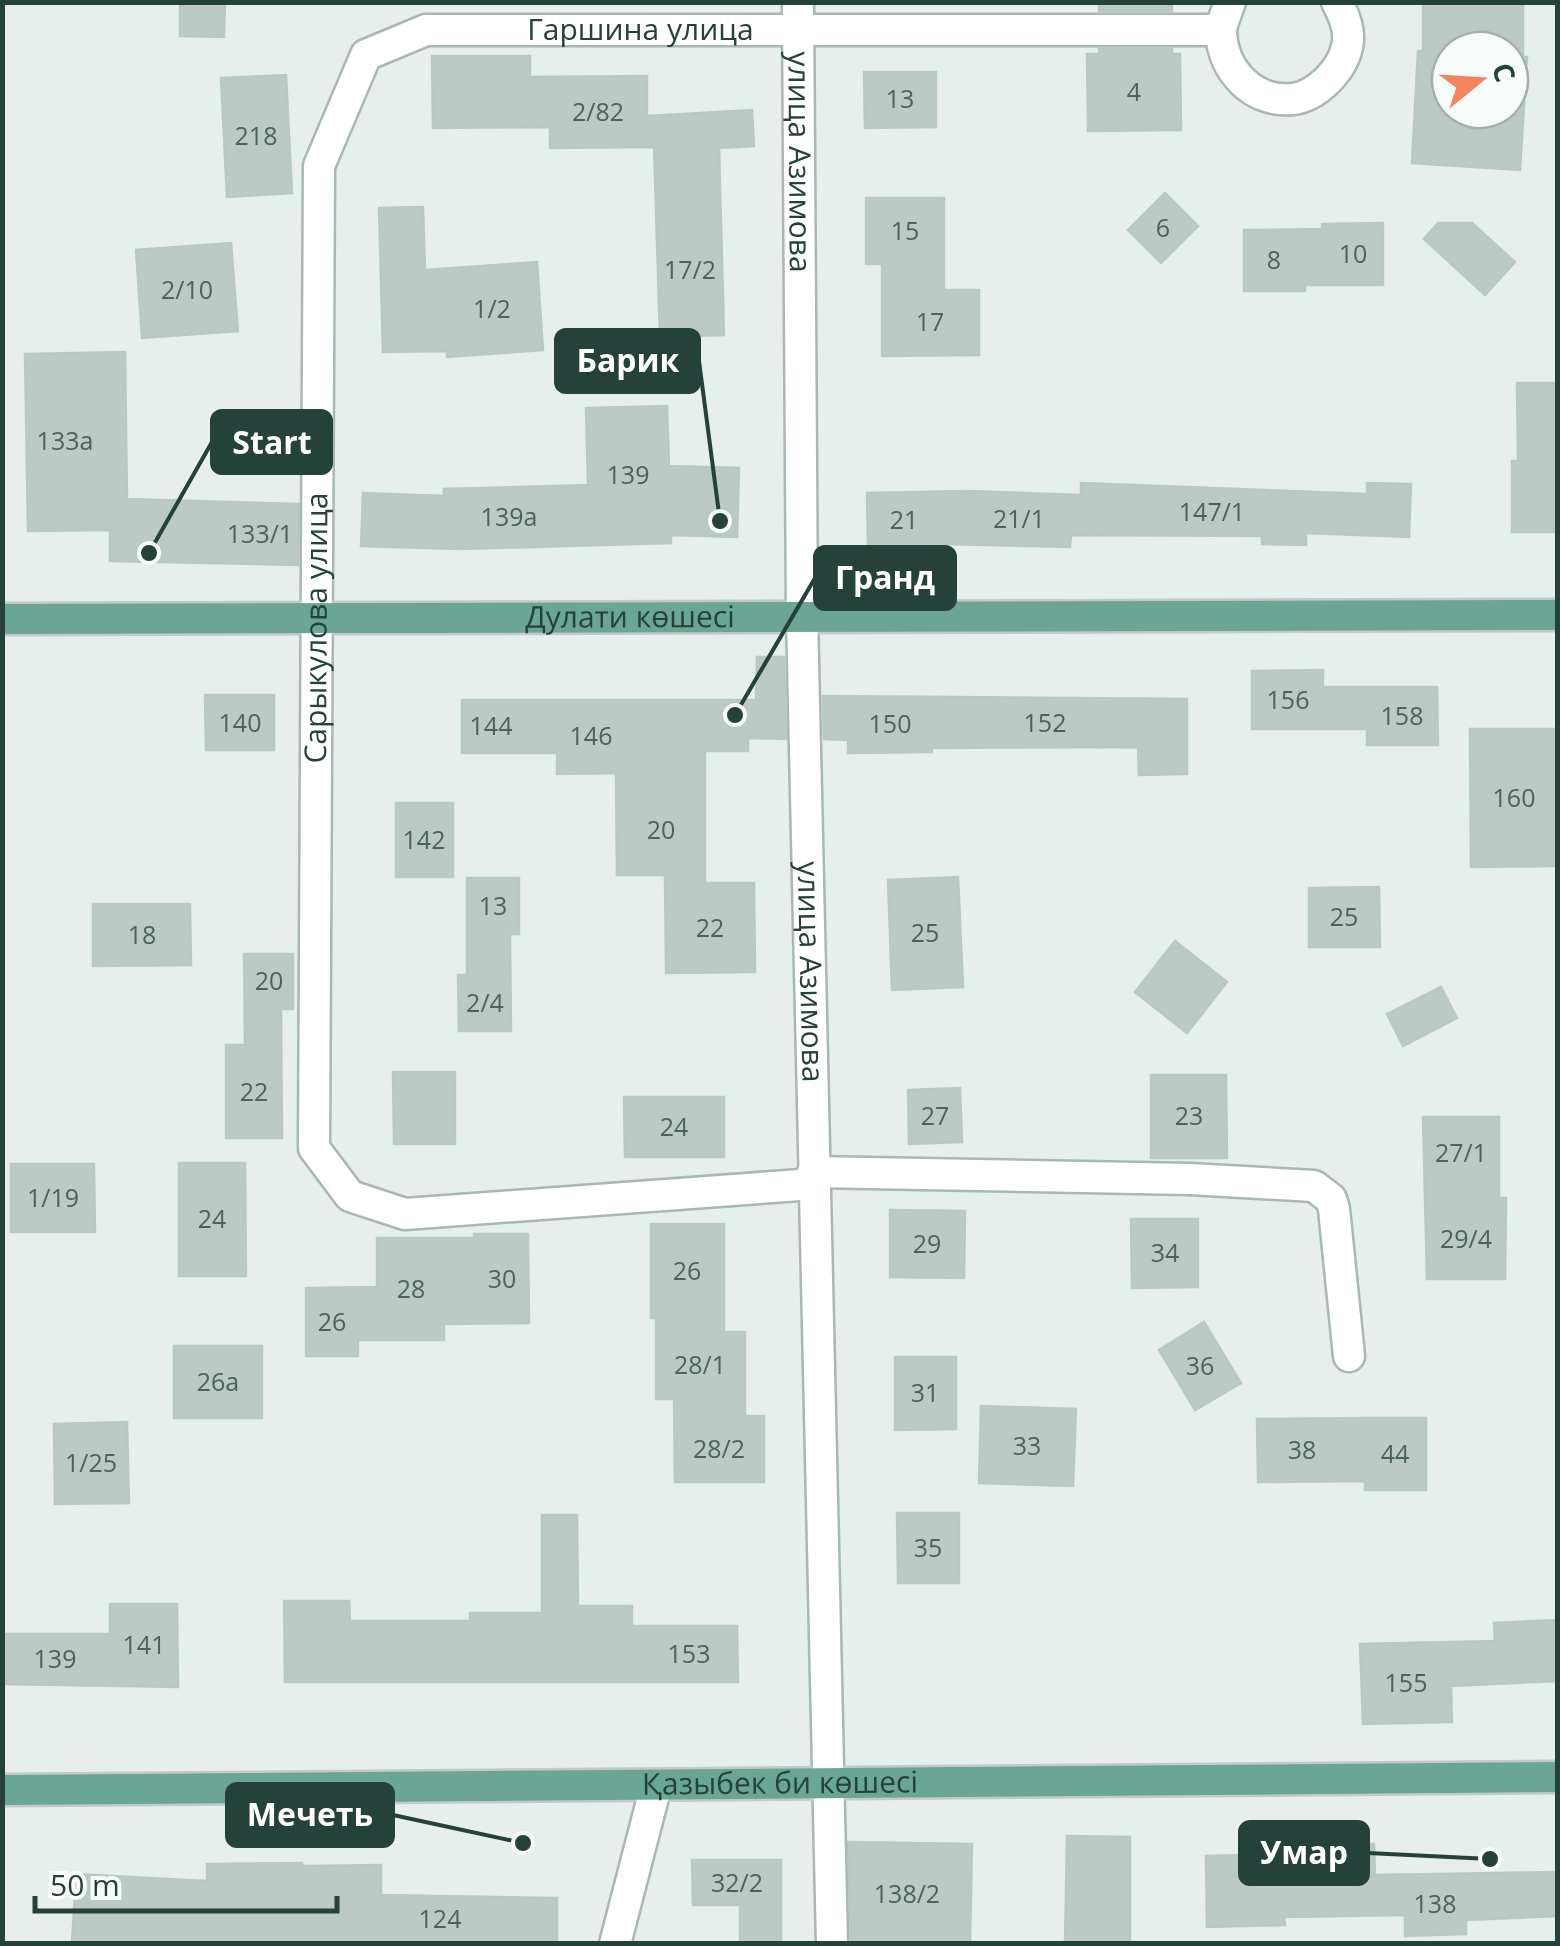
<svg xmlns="http://www.w3.org/2000/svg" width="1560" height="1946" viewBox="0 0 1560 1946" font-family="'Open Sans',sans-serif">
<style>
.building{fill:#bbcac4;stroke:#b8c9c2;stroke-width:2.5;fill-rule:evenodd}
.lines{fill:none;stroke-linecap:round;stroke-linejoin:round}
.minor-casing{stroke:#a8b8b2;stroke-width:35}
.major-casing{stroke:#c2cac8;stroke-width:35}
.minor{stroke:#fff;stroke-width:30}
.major{stroke:#6aa596;stroke-width:30}
.labels{text-anchor:middle;stroke-width:8;stroke-linejoin:round;paint-order:stroke}
.number-label{font-size:25px;fill:#4a645c}
.street-label{font-size:30px;fill:#24423a;stroke:#f7fbf9}
.leader{fill:none;stroke:#24423a;stroke-width:4}
.callout-dot{fill:#24423a;stroke:#f7fbf9;stroke-width:4}
.callout{fill:#24423a;stroke:#24423a;stroke-width:4}
.callout-label{font-size:32px;text-anchor:middle;font-weight:bold;fill:#fff}
</style>
<rect width="100%" height="100%" fill="#e6efeb"/>
<g class="building">
<path d="M180 2H225L224 37 180 36Z"/>
<rect x="1099" y="2" width="73" height="9"/>
<path d="M1423 2H1523V57H1527L1520 170 1412 163 1418 51H1423ZM1450 50H1510V110H1450Z"/>
<path d="M1099 49H1172V54H1180L1181 130 1088 131 1087 54H1099Z"/>
<path d="M432 56H530V77L647 76V116L752 110 754 146 719 148 724 335 660 337 654 147 550 148V127L433 128Z"/>
<path d="M864 72H936V127L865 128Z"/>
<path d="M286 75 292 193 227 197 221 78Z"/>
<path d="M1165 193 1198 226 1161 263 1128 230Z"/>
<path d="M866 198H944V290H979V355L882 356V264H866Z"/>
<path d="M423 207 425 270 537 262 543 350 447 357V351L383 352 379 208Z"/>
<path d="M1383 223V285H1305V291H1244V230L1322 229V224Z"/>
<path d="M1438 223H1472L1515 262 1485 295 1424 239Z"/>
<path d="M231 243 238 331 142 338 136 250Z"/>
<path d="M125 352 127 499 299 504 298 565 110 561V530L28 531 25 354Z"/>
<path d="M1517 383H1558V532H1512V461H1518Z"/>
<path d="M667 406 669 466 739 468 737 537 671 535V543L460 549 361 546 363 493 444 496V489L588 485 586 408Z"/>
<path d="M1081 483 1367 494V483L1411 484 1409 537 1306 533V545L1262 544V536L1071 535 1070 547 940 544V547H868L867 493 968 491 1081 495Z"/>
<path d="M757 657H784L786 739 748 738V751H705V883H754L755 972 666 973 665 875H617L616 773 557 774V753H462V700H756Z"/>
<path d="M1323 670V687H1437L1438 745H1367V729H1252V671Z"/>
<path d="M205 695H274V750H206Z"/>
<path d="M823 696 1187 699V774L1139 775 1138 747 932 748V752L848 753V740L824 739Z"/>
<path d="M1470 729H1558V866L1471 867Z"/>
<rect x="396" y="803" width="57" height="74"/>
<path d="M958 877 963 987 892 990 888 880Z"/>
<path d="M467 878H519V934H510L511 1031H459L458 975H467Z"/>
<path d="M1379 887 1380 947H1309V888Z"/>
<path d="M93 904H190L191 965 93 966Z"/>
<path d="M1175 941 1227 982 1187 1033 1135 992Z"/>
<path d="M244 954H293V1009H281L282 1138H226V1045H245Z"/>
<path d="M1441 987 1457 1018 1403 1046 1387 1014Z"/>
<path d="M393 1072H455V1144H394Z"/>
<path d="M1151 1075H1226L1227 1158H1151Z"/>
<path d="M960 1088 962 1142 909 1144 908 1090Z"/>
<path d="M624 1097H724V1157H625Z"/>
<path d="M1423 1117H1499V1198H1506L1505 1279H1427Z"/>
<path d="M179 1163H245L246 1276H179Z"/>
<path d="M11 1164H94L95 1232H11Z"/>
<path d="M890 1210 965 1211 964 1278 890 1277Z"/>
<path d="M1131 1219H1198V1287L1132 1288Z"/>
<path d="M651 1224H724V1332H745V1416H764V1482H675L674 1399H656V1318H651Z"/>
<path d="M474 1234H528L529 1323 444 1324V1340H358V1356H306V1288L377 1287V1238H474Z"/>
<path d="M1204 1322 1241 1383 1195 1410 1159 1350Z"/>
<rect x="174" y="1346" width="88" height="72"/>
<path d="M895 1357H956V1429L895 1430Z"/>
<path d="M981 1406 1076 1409 1073 1486 979 1483Z"/>
<path d="M1368 1418H1426V1490H1365V1481L1258 1482 1257 1419Z"/>
<path d="M127 1422 129 1503 55 1504 54 1424Z"/>
<path d="M897 1513H959V1583H898Z"/>
<path d="M542 1515H577L578 1606H632V1626H737L738 1682H285L284 1601H349L350 1621H470V1613H542Z"/>
<path d="M110 1604H177L178 1687 2 1684V1634H110Z"/>
<path d="M1558 1620V1681L1451 1686 1452 1722 1363 1724 1360 1644 1495 1641 1494 1623Z"/>
<path d="M1067 1836 1130 1837V1944H1065Z"/>
<path d="M848 1842 972 1844 970 1944H851Z"/>
<path d="M1374 1844 1375 1875 1558 1872V1916L1466 1920V1934L1405 1936V1915L1284 1917 1285 1925 1207 1927 1206 1856 1296 1854V1846Z"/>
<path d="M692 1860H781V1944H740V1905H693Z"/>
<path d="M302 1863V1866L381 1865V1895L557 1898V1944H72L76 1874 207 1881V1864Z"/>
</g>
<g class="lines">
<g class="minor-casing">
<g id="minor">
<path id="s1" d="M798 2 802 616 832 1944"/>
<path d="M1230 2C1227 12 1221 23 1221 32 1223 71 1253 103 1293 99 1317 96 1342 70 1347 47 1351 32 1344 15 1337 2"/>
<path d="M813 1172 1190 1179 1314 1186 1331 1199 1334 1209 1349 1356"/>
<path id="s2" d="M814 1184 405 1214 350 1196 314 1148 319 166 366 55 426 30H1221"/>
<path d="M615 1944 656 1786"/>
</g>
</g>
<g class="major-casing">
<g id="major">
<path id="s3" d="M2 619 1558 615"/>
<path id="s4" d="M2 1790 1558 1777"/>
</g>
</g>
<use href="#minor" class="minor"/>
<use href="#major" class="major"/>
</g>
<g class="labels">
<g class="number-label">
<text x="1134" y="101">4</text>
<text x="900" y="108">13</text>
<text x="598" y="121">2/82</text>
<text x="256" y="145">218</text>
<text x="1163" y="237">6</text>
<text x="905" y="240">15</text>
<text x="1353" y="263">10</text>
<text x="1274" y="269">8</text>
<text x="690" y="279">17/2</text>
<text x="187" y="299">2/10</text>
<text x="492" y="318">1/2</text>
<text x="930" y="331">17</text>
<text x="65" y="450">133а</text>
<text x="628" y="484">139</text>
<text x="1212" y="521">147/1</text>
<text x="509" y="526">139а</text>
<text x="1019" y="528">21/1</text>
<text x="904" y="529">21</text>
<text x="260" y="543">133/1</text>
<text x="1288" y="709">156</text>
<text x="1402" y="725">158</text>
<text x="240" y="732">140</text>
<text x="1045" y="732">152</text>
<text x="890" y="733">150</text>
<text x="491" y="735">144</text>
<text x="591" y="745">146</text>
<text x="1514" y="807">160</text>
<text x="661" y="839">20</text>
<text x="424" y="849">142</text>
<text x="493" y="915">13</text>
<text x="1344" y="926">25</text>
<text x="710" y="937">22</text>
<text x="925" y="942">25</text>
<text x="142" y="944">18</text>
<text x="269" y="990">20</text>
<text x="485" y="1012">2/4</text>
<text x="254" y="1101">22</text>
<text x="935" y="1125">27</text>
<text x="1189" y="1125">23</text>
<text x="674" y="1136">24</text>
<text x="1461" y="1162">27/1</text>
<text x="53" y="1207">1/19</text>
<text x="212" y="1228">24</text>
<text x="1466" y="1248">29/4</text>
<text x="927" y="1253">29</text>
<text x="1165" y="1262">34</text>
<text x="687" y="1280">26</text>
<text x="502" y="1288">30</text>
<text x="411" y="1298">28</text>
<text x="332" y="1331">26</text>
<text x="700" y="1374">28/1</text>
<text x="1200" y="1375">36</text>
<text x="218" y="1391">26а</text>
<text x="925" y="1402">31</text>
<text x="1027" y="1455">33</text>
<text x="719" y="1458">28/2</text>
<text x="1302" y="1459">38</text>
<text x="1395" y="1463">44</text>
<text x="91" y="1472">1/25</text>
<text x="928" y="1557">35</text>
<text x="144" y="1654">141</text>
<text x="689" y="1663">153</text>
<text x="55" y="1668">139</text>
<text x="1406" y="1692">155</text>
<text x="737" y="1892">32/2</text>
<text x="907" y="1903">138/2</text>
<text x="1435" y="1913">138</text>
<text x="440" y="1928">124</text>
</g>
<g class="street-label">
<text dy="10" stroke="none"><textPath href="#s2" startOffset="1910">Гаршина улица</textPath></text>
<text dy="10" stroke="none"><textPath href="#s1" startOffset="160">улица Азимова</textPath></text>
<text dy="10" stroke="none"><textPath href="#s3" startOffset="628">Дулати көшесі</textPath></text>
<text dy="10" stroke="none"><textPath href="#s2" startOffset="1048">Сарыкулова улица</textPath></text>
<text dy="10" stroke="none"><textPath href="#s1" startOffset="970">улица Азимова</textPath></text>
<text dy="10" stroke="none"><textPath href="#s4" startOffset="778">Қазыбек би көшесі</textPath></text>
</g>
</g>
<path class="leader" d="M720 521L699 361M149 553L212 442M735 715L815 578M523 1843L393 1815M1490 1859L1368 1853"/>
<g class="callout-dot">
<circle cx="720" cy="521" r="10"/>
<circle cx="149" cy="553" r="10"/>
<circle cx="735" cy="715" r="10"/>
<circle cx="523" cy="1843" r="10"/>
<circle cx="1490" cy="1859" r="10"/>
</g>
<g class="callout">
<rect x="556" y="330" width="143" height="62" rx="10"/>
<rect x="212" y="411" width="119" height="62" rx="10"/>
<rect x="815" y="547" width="140" height="62" rx="10"/>
<rect x="227" y="1784" width="166" height="62" rx="10"/>
<rect x="1240" y="1822" width="128" height="62" rx="10"/>
</g>
<g class="callout-label">
<text x="628" y="372">Барик</text>
<text x="272" y="454">Start</text>
<text x="885" y="589">Гранд</text>
<text x="310" y="1826">Мечеть</text>
<text x="1304" y="1864">Умар</text>
</g>
<rect width="1560" height="1946" fill="none" stroke="#24423a" stroke-width="10"/>
<g transform="translate(1480 80) rotate(72)"><circle r="48" fill="#f7fbf9" stroke="#a3b1ad" stroke-width="2.5"/>
<path d="M0-8L18 38L0 25L-18 38Z" fill="#f4845f"/>
<text y="-15" font-size="28" font-weight="bold" text-anchor="middle" fill="#24423a">С</text>
</g>
<path d="M35 1896v15h302v-15" fill="none" stroke="#24423a" stroke-width="5"/>
<text x="50" y="1896" font-size="30" fill="#24423a" stroke="#f7fbf9" stroke-width="8" paint-order="stroke">50 m</text>
</svg>
